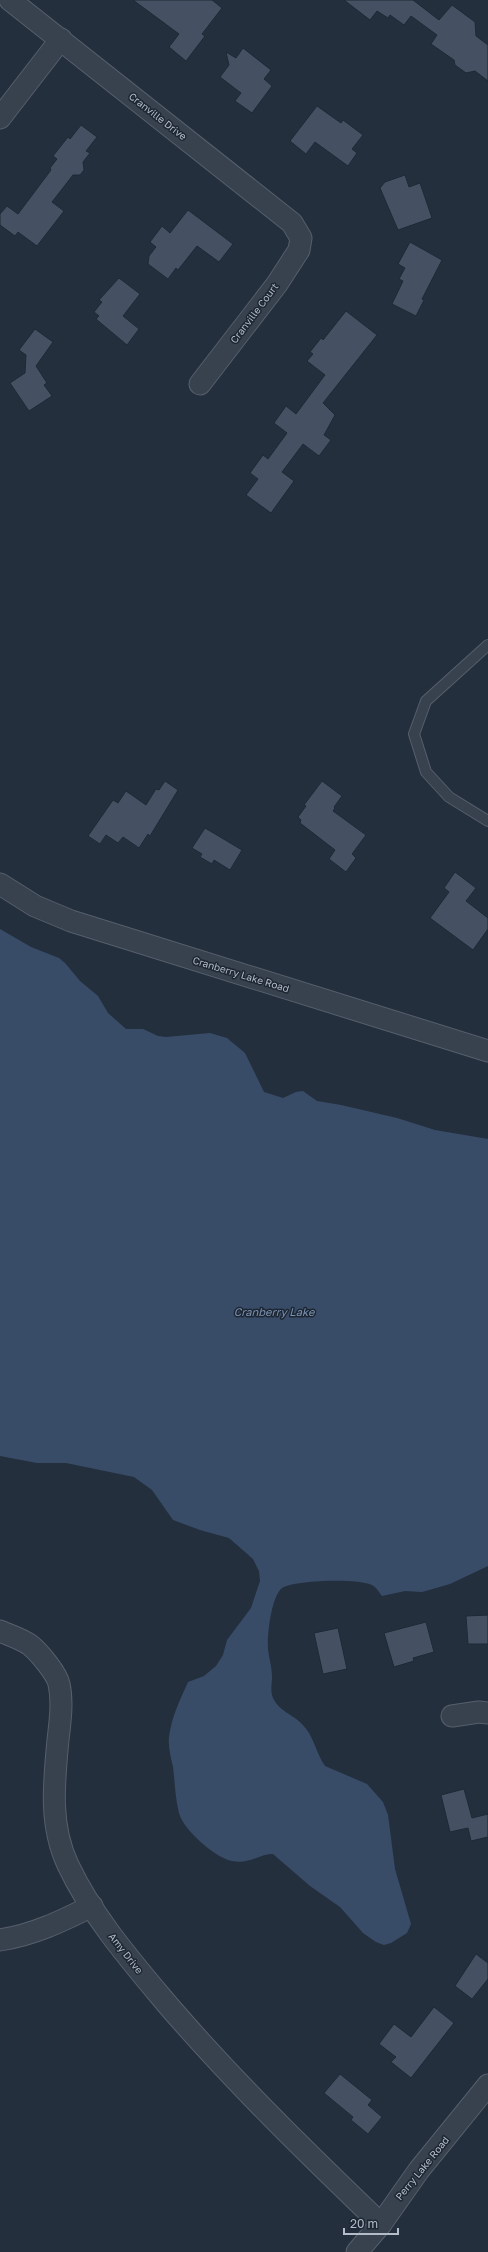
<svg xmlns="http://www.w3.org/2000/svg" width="488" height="2252" viewBox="0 0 488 2252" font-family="'Golos Text',sans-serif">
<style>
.water{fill:#394c67}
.building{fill:#455162;stroke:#1f2835}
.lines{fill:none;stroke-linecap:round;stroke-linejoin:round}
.lane-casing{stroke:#565f6c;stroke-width:12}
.street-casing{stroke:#565f6c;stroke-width:23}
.lane{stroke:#38414e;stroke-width:10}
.street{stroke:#38414e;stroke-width:21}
.labels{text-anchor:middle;stroke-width:3;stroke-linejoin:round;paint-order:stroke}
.street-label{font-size:10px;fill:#b4bcc9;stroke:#1d2633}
.water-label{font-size:11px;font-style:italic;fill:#7c92b1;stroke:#1d2633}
</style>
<rect width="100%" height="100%" fill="#242f3e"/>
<path class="water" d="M0 929 31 947 59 958 65 963 80 981 98 996 108 1013 126 1029H143L158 1036 166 1037 210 1033 227 1038 245 1053 264 1092 283 1098 296 1092 303 1091 317 1101 341 1105 397 1118 435 1130 488 1139V1566L450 1584 422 1592 405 1591 382 1596C379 1592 376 1587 372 1585 359 1578 293 1580 282 1588 271 1597 267 1636 268 1649 269 1658 272 1668 272 1677 272 1683 270 1691 273 1698 279 1711 292 1714 302 1724 314 1736 316 1753 325 1766L367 1784 383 1802 388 1815 395 1869 411 1924 407 1933 391 1943 384 1945 376 1942 363 1933 340 1907 310 1886 273 1854C261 1853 249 1865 232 1861 216 1858 183 1830 179 1813 175 1798 175 1782 173 1767 171 1757 168 1748 169 1737 171 1718 180 1700 188 1682L204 1676 216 1666 223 1655 227 1640 251 1608 260 1581 259 1571 253 1559 229 1538 200 1530 173 1520 152 1490 134 1477 66 1463H37L0 1456Z"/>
<g class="building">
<path d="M133 0H212L222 8 202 34 205 36 186 61 169 47 179 34Z"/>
<path d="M344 0H413L439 20 452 5 475 22 476 36 488 45V81L475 71 466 73 455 65 454 60 431 44 437 35 411 16 404 25 390 15 388 18 377 11 370 20Z"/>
<path d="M243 48 271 70 264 79 272 86 252 113 235 101 241 93 220 77 229 65 226 52 236 58Z"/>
<path d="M317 106 341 123 343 120 363 135 352 149 357 153 348 166 315 142 306 154 290 141Z"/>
<path d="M81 125 97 137 86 151 90 153 83 162 84 170 80 175H73L52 202 64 211 37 246 18 232 15 236 0 225V214L7 206 18 214 51 170 50 168 57 159 53 156 68 137 70 139Z"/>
<path d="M405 175 409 187 420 183 432 218 398 230 380 188 385 182Z"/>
<path d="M188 210 233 244 219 262 197 246 178 270 176 268 168 279 148 264 149 256 156 247 150 242 162 226 170 233Z"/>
<path d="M410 242 442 260 422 299 424 300 416 316 392 304 403 281 399 279 405 268 398 264Z"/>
<path d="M119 278 140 294 123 316 139 329 127 345 96 319 99 316 94 312 102 302 99 300Z"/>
<path d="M346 311 377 335 323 403 335 415 324 435 331 440 319 456 303 444 282 472 294 481 271 513 246 495 258 479 250 473 263 455 268 459 287 433 274 423 286 406 296 414 325 375 307 361 313 354 310 352 321 338 323 340Z"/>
<path d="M35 329 53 342 36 366 47 383 44 385 52 396 29 411 10 383 25 373 26 355 19 350Z"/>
<path d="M165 781 178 790 150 836 148 834 139 848 123 837 118 843 106 835 100 844 88 836 113 800 118 803 126 791 146 805 156 789 159 790Z"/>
<path d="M322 781 342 796 334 807 335 808 333 811 366 835 352 854 356 858 346 872 329 859 335 850 300 823 301 820 298 817 306 806 304 805Z"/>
<path d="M205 828 242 850 230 870 214 860 212 864 200 857 202 854 192 848Z"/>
<path d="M455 872 476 888 466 901 488 918V929L473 950 430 918 449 892 444 888Z"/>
<path d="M488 1615V1644H468L466 1616Z"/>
<path d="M426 1622 434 1652 413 1658 414 1661 394 1667 384 1633Z"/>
<path d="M338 1628 347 1669 323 1674 314 1633Z"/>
<path d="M464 1789 472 1818 488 1814V1837L471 1841 468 1828 450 1832 441 1795Z"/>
<path d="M476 1954 488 1963V1979L472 1999 455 1986Z"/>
<path d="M434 2007 454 2023 411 2078 391 2062 396 2057 379 2044 394 2024 411 2037Z"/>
<path d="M340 2074 372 2100 368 2105 382 2117 368 2134 351 2120 353 2117 324 2093Z"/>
</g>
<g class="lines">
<g class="lane-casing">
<path id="lane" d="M488 645 426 701 414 734 426 772 449 797 488 821"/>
</g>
<g class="street-casing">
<g id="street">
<path d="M10 0 292 223 301 238 299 250 277 284 200 384"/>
<path d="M0 118 61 39"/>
<path d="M0 884 35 906 71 921 488 1051"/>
<path d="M0 1631C9 1635 22 1639 30 1645 39 1652 57 1674 59 1684 63 1702 60 1722 58 1740 54 1782 49 1825 68 1865 92 1916 131 1961 167 2004 234 2082 307 2153 381 2224"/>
<path d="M452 1716 479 1712 488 1713"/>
<path d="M0 1940C33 1935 62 1921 92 1906"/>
<path d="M357 2252 381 2224 419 2170 488 2085"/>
</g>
</g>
<use href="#lane" class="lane"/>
<use href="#street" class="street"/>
</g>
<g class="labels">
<g class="street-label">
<text transform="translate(158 116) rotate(38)" y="4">Cranville Drive</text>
<text transform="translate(254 313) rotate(-53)" y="4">Cranville Court</text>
<text transform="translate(241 974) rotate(17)" y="4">Cranberry Lake Road</text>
<text transform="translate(126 1953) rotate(52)" y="4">Amy Drive</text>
<text transform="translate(422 2168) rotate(-51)" y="4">Perry Lake Road</text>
</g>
<g class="water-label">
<text x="274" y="1316">Cranberry Lake</text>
</g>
</g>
<path d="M344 2228v6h54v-6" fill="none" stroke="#b4bcc9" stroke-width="2"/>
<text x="350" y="2228" font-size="12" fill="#b4bcc9" stroke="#1d2633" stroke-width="3" paint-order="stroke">20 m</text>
</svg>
